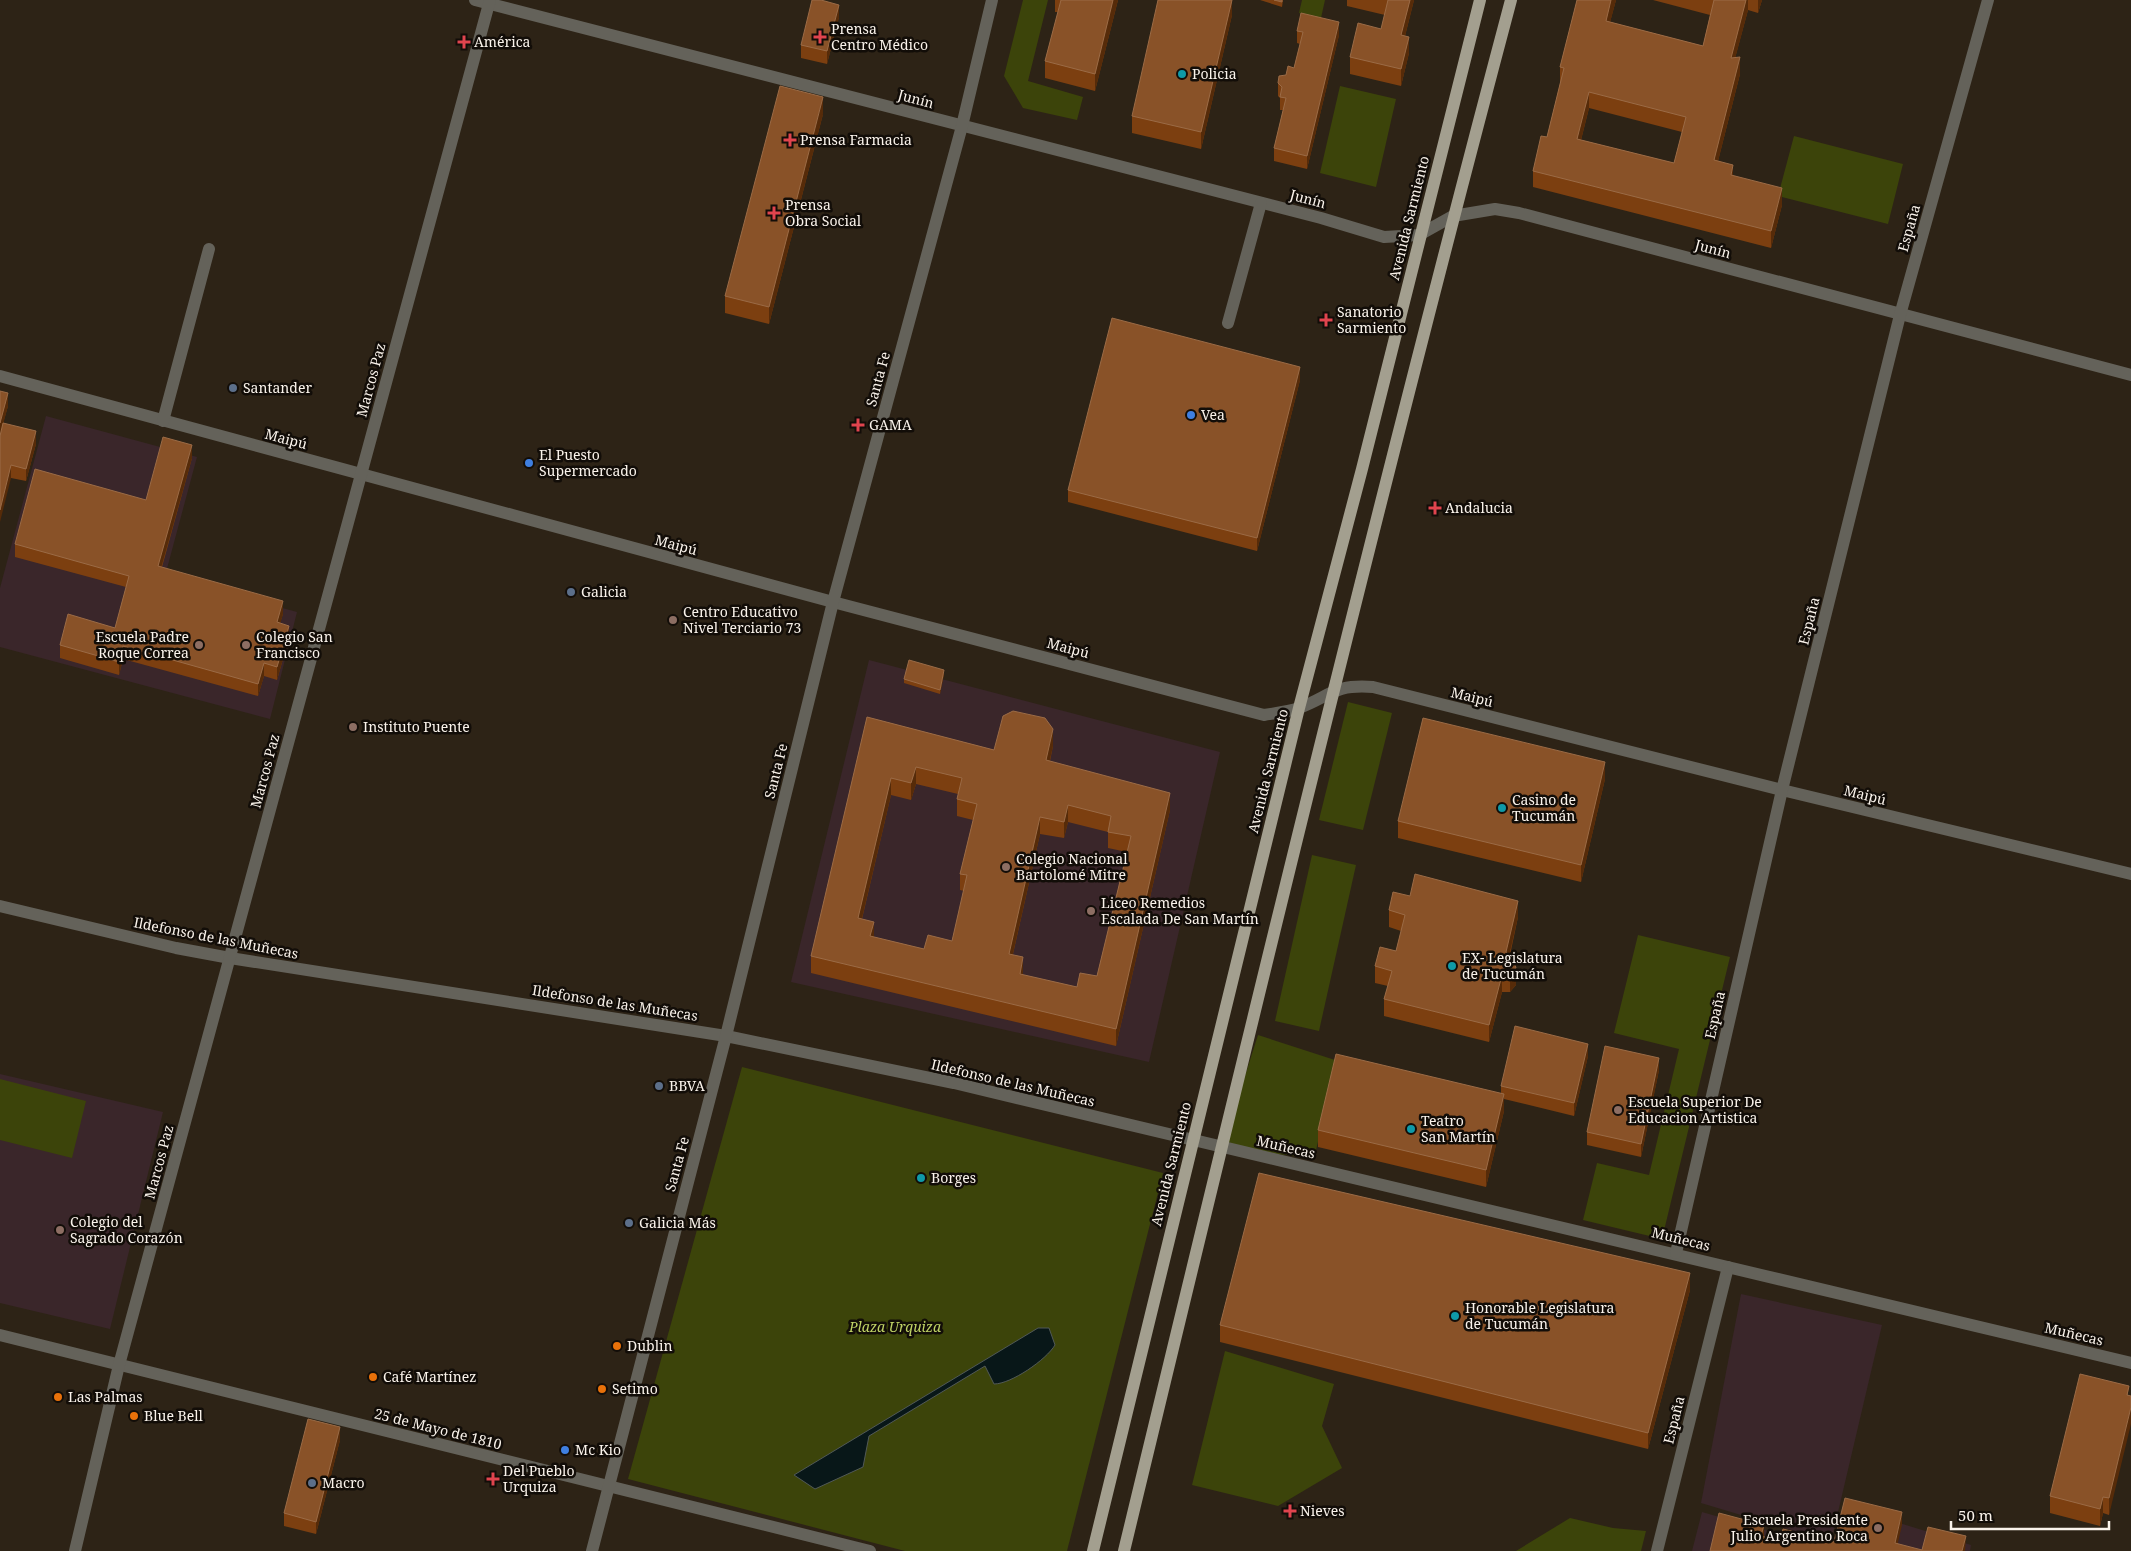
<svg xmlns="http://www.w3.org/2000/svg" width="2131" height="1551" viewBox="0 0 2131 1551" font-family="'Noto Serif',serif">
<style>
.education{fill:#3a262a}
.green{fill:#3c440a}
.water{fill:#081718;stroke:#515957}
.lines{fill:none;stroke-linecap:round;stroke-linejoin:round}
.minor{stroke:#64625a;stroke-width:12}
.major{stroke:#a39f8f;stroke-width:12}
.wall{fill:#7c3f10;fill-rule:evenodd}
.shaded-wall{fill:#562b09}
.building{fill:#895228;stroke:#9b6b46;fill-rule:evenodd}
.health-dot{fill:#e0444e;stroke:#120d08;stroke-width:2}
.culture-dot{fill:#0f9aa8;stroke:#120d08;stroke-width:2}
.service-dot{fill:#5c6f8a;stroke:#120d08;stroke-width:2}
.shop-dot{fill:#3f7fe0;stroke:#120d08;stroke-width:2}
.education-dot{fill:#8d6e63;stroke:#120d08;stroke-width:2}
.food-dot{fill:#e8710a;stroke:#120d08;stroke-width:2}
.labels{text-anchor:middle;stroke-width:5;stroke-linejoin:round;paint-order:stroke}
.poi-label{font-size:14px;fill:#faf3eb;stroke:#120d08;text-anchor:start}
.street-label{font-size:14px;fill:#faf3eb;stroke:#120d08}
.park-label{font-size:14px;font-style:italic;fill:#bfd265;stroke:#120d08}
</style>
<rect width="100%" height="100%" fill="#2d2316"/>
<g class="education">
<path d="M46 416 197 457 165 576 297 612 270 719 0 647V588Z"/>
<path d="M869 660 1220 752 1149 1062 791 982Z"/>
<path d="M0 1074 163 1112 110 1329 0 1303Z"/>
<path d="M1741 1294 1882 1325 1831 1542 1701 1503Z"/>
<path d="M1844 1506 1971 1545 1970 1551H1692L1702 1512 1831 1549Z"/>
</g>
<g class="green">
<path d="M1023 0H1048L1028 81 1083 97 1077 120 1023 108 1004 76Z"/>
<path d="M1302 0H1325L1321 18 1299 13Z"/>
<path d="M1340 86 1396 99 1376 187 1320 173Z"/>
<path d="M1794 136 1903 164 1888 224 1778 196Z"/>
<path d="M1348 702 1392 713 1363 830 1319 820Z"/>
<path d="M1312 855 1356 865 1319 1031 1275 1021Z"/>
<path d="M1638 935 1730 957 1662 1239 1583 1220 1597 1163 1649 1175 1679 1049 1614 1033Z"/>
<path d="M1258 1035 1338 1061 1314 1158 1222 1148Z"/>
<path d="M742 1067 1163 1173 1067 1551H905L628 1479Z"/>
<path d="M0 1079 86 1101 72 1158 0 1140Z"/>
<path d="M1225 1351 1334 1384 1322 1426 1342 1468 1278 1506 1192 1485Z"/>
<path d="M1570 1518 1613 1528 1646 1531 1641 1551H1516Z"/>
</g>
<path class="water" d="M1038 1328H1049L1055 1345C1046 1360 1011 1384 994 1384L985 1366 869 1436 863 1467 815 1489 794 1475Z"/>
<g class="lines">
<g class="minor">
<path d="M475 0 1321 218 1384 237 1419 235 1453 216 1495 209 1519 213 2131 375"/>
<path d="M1228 323 1261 203"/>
<path d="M0 376 833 602 1264 715C1276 713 1288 712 1299 708 1331 696 1333 684 1373 687L1782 790 2131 874"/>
<path d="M163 421 209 249"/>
<path d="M0 906 176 948 230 958 726 1036 954 1083 2131 1363"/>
<path d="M1676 1253 1782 790 1900 315 1988 0"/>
<path d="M0 1335 870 1551"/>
<path d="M75 1551 119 1365 490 0"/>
<path d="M592 1551 726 1036 833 602 962 126 992 0"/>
<path d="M1657 1551 1728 1267"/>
</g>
<g class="major">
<path d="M1093 1551 1299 708 1362 469 1480 0"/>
<path d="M1124 1551C1249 1033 1374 515 1511 0"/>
</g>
</g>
<g class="wall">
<path d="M1055 0H1118L1095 91 1045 78V61L1058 12H1055Z"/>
<path d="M1232 0V15L1201 149 1132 133V116Z"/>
<path d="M1260 0H1283L1282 7Z"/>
<path d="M1347 0H1414L1405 36 1409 53 1401 86 1350 74V57L1381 29 1385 15 1347 6Z"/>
<path d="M1577 0H1616L1610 22 1703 46 1710 15 1653 0H1762L1758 13 1748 10 1735 58 1740 74 1718 161 1733 175 1782 205 1771 248 1533 187V171L1547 137 1560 84V67ZM1589 108 1682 132 1674 163 1581 140Z"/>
<path d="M839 17 827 64 801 58V45Z"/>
<path d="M1297 31 1339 35 1307 169 1274 161V148L1283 110H1280V98L1278 96V83L1294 68 1300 44 1297 43Z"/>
<path d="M823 114 769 324 725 313V296Z"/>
<path d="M1300 380 1257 551 1068 502V490Z"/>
<path d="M0 391 8 406 3 423 36 444 26 481 11 478 0 436Z"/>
<path d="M192 458 162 567 283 614 280 623 289 638 277 680 264 676 258 696 123 659 119 675 60 658V645L115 628 126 587 15 557V544L146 500Z"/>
<path d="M944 674 940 694 904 683V679Z"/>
<path d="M867 717 994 750 1053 746 1050 761 1170 810 1116 1046 811 973V956ZM916 784 958 794 957 799V816L973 820 960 874V890L964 891 952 941 924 949 874 937 862 919 891 795 911 800ZM1068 822 1108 832V848L1127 852 1097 976 1077 987 1023 975 1013 954 1040 834 1064 838Z"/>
<path d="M1605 779 1581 882 1398 838V821Z"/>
<path d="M1389 910 1518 917 1510 955 1516 985 1510 992H1502L1489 1042 1384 1016V999L1388 986 1375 983V966L1396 951 1401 931 1389 927Z"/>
<path d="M1588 1056 1574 1116 1504 1099V1111L1486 1187 1318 1147V1130L1501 1094V1086Z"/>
<path d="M1659 1070 1641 1157 1587 1145V1132Z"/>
<path d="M1690 1290 1648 1449 1220 1342V1325Z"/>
<path d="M2129 1386 2109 1515 2103 1513 2100 1526 2050 1513V1496Z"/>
<path d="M340 1440 316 1534 284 1526V1513Z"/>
</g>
<g class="shaded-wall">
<path d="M1113 0H1118L1095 91V74Z"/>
<path d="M1232 0V15L1201 149V132Z"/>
<path d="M1410 0H1414L1401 52V35Z"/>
<path d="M1611 0H1616L1606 38V21Z"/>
<path d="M1746 0H1748V10L1731 74V58Z"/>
<path d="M1758 0H1762L1758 13Z"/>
<path d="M839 5V17L827 64V51Z"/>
<path d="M1339 22V35L1307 169V156Z"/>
<path d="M1409 37V53L1401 86V69Z"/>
<path d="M1740 57V74L1714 177V160Z"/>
<path d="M1589 92V108L1577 156V139Z"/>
<path d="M823 97V114L769 324V307Z"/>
<path d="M1733 165V182L1731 175Z"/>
<path d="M1782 188V205L1771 248V231Z"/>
<path d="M1300 367V380L1257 551V538Z"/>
<path d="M8 393V406L0 436V423Z"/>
<path d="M36 431V444L26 481V469Z"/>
<path d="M192 445V458L158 579V566Z"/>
<path d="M11 465V478L0 522V510Z"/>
<path d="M283 601V614L277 635V622Z"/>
<path d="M289 626V638L277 680V667Z"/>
<path d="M123 646V659L119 675V662Z"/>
<path d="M264 663V676L258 696V684Z"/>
<path d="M944 670V674L940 694V690Z"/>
<path d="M1053 729V746L1046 777V760Z"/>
<path d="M1605 762V779L1581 882V865Z"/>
<path d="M916 767V784L911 800V783Z"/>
<path d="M891 778V795L858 935V918Z"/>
<path d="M1170 793V810L1116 1046V1029Z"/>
<path d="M1068 805V822L1064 838V822Z"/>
<path d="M1040 817V834L1009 971V954Z"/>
<path d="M1518 901V917L1506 969V952Z"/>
<path d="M874 922V938L870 936Z"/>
<path d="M1023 957V974L1020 991V974Z"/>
<path d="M1516 968V985L1510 992V975Z"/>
<path d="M1502 975V992L1489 1042V1025Z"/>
<path d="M1588 1044V1056L1574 1116V1103Z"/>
<path d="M1659 1058V1070L1641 1157V1144Z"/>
<path d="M1504 1094V1111L1486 1187V1170Z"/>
<path d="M1690 1273V1290L1648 1449V1433Z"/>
<path d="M2131 1407V1424L2109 1515V1498Z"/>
<path d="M340 1427V1440L316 1534V1522Z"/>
<path d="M2103 1497V1513L2100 1526V1509Z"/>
<path d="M1902 1512V1525L1896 1551 1895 1543Z"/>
<path d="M1764 1525V1538L1761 1536Z"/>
<path d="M1966 1536 1965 1551H1962Z"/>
</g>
<g class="building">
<path d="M812 0H821L839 5 827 51 801 45Z"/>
<path d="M1061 0H1113L1095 74 1045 61Z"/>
<path d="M1158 0H1232L1201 132 1132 116Z"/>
<path d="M1274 0H1282V2Z"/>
<path d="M1388 0H1410L1401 35 1409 37 1401 69 1350 57 1358 23 1381 29Z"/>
<path d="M1577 0H1611L1606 21 1703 46 1714 0H1746L1731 58 1740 57 1714 160 1733 165 1731 175 1782 188 1771 231 1533 171 1541 136 1547 137 1564 68 1560 67ZM1589 92 1686 117 1674 163 1577 139Z"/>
<path d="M1301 13 1339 22 1307 156 1274 148 1286 98 1280 97 1282 87 1278 83 1279 76 1286 75 1288 66 1294 68 1303 32 1297 31Z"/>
<path d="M780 86 823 97 769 307 725 296Z"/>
<path d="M1112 318 1300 367 1257 538 1068 490Z"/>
<path d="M0 391 8 393 0 423Z"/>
<path d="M3 423 36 431 26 469 11 465 0 510V436Z"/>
<path d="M163 437 192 445 158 566 283 601 277 622 289 626 277 667 264 663 258 684 123 646 119 662 60 645 68 614 115 628 129 576 15 544 35 469 146 500Z"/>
<path d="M909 660 944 670 940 690 904 679Z"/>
<path d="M1013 711 1045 718 1053 729 1046 760 1170 793 1116 1029 811 956 867 717 994 750 1003 716ZM916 767 962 778 957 799 977 804 960 874 967 875 952 941 928 935 924 949 870 936 874 922 858 918 891 778 911 783ZM1068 805 1111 816 1108 832 1131 836 1097 976 1080 973 1077 987 1020 974 1023 957 1009 954 1040 817 1064 822Z"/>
<path d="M1423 718 1605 762 1581 865 1398 821Z"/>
<path d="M1415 874 1518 901 1506 952 1513 958 1516 968 1510 975H1502L1489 1025 1384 999 1392 971 1375 966 1380 947 1396 951 1405 915 1389 910 1393 892 1410 896Z"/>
<path d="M1515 1026 1588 1044 1574 1103 1501 1086Z"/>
<path d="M1605 1046 1659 1058 1641 1144 1587 1132Z"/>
<path d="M1336 1054 1504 1094 1486 1170 1318 1130Z"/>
<path d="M1259 1173 1690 1273 1648 1433 1220 1325Z"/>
<path d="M2080 1374 2129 1386 2127 1395 2131 1396V1407L2109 1498 2103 1497 2100 1509 2050 1496Z"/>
<path d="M308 1419 340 1427 316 1522 284 1513Z"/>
<path d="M1845 1498 1902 1512 1895 1543 1922 1550 1928 1527 1966 1536 1962 1551H1710L1719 1513 1764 1525 1761 1536 1780 1541 1783 1529 1834 1542Z"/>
</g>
<g class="health-dot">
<path d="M817.5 29.5h5v5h5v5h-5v5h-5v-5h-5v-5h5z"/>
<path d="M461.5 34.5h5v5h5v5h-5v5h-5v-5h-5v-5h5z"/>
<path d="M787.5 132.5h5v5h5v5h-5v5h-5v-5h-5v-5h5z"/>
<path d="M771.5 205.5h5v5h5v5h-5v5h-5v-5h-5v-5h5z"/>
<path d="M1323.5 312.5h5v5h5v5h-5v5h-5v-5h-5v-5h5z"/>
<path d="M855.5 417.5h5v5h5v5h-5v5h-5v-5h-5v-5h5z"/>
<path d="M1432.5 500.5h5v5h5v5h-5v5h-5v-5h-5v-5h5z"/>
<path d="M490.5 1471.5h5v5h5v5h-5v5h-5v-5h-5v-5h5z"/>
<path d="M1287.5 1503.5h5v5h5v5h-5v5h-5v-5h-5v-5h5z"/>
</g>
<g class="culture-dot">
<circle cx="1182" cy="74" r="5"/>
<circle cx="1502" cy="808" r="5"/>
<circle cx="1452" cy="966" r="5"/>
<circle cx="1411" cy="1129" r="5"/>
<circle cx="921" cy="1178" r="5"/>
<circle cx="1455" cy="1316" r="5"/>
</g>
<g class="service-dot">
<circle cx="233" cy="388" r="5"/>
<circle cx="571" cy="592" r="5"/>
<circle cx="659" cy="1086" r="5"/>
<circle cx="629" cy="1223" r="5"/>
<circle cx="312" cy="1483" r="5"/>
</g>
<g class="shop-dot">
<circle cx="1191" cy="415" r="5"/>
<circle cx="529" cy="463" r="5"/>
<circle cx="565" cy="1450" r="5"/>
</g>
<g class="education-dot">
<circle cx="673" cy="620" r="5"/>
<circle cx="199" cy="645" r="5"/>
<circle cx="246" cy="645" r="5"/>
<circle cx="353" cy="727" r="5"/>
<circle cx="1006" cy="867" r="5"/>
<circle cx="1091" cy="911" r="5"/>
<circle cx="1618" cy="1110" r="5"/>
<circle cx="60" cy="1230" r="5"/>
<circle cx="1878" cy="1528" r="5"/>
</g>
<g class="food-dot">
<circle cx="617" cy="1346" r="5"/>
<circle cx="373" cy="1377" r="5"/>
<circle cx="602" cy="1389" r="5"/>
<circle cx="58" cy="1397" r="5"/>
<circle cx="134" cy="1416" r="5"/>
</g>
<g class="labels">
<g class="poi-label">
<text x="831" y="34">Prensa<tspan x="831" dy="16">Centro Médico</tspan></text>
<text x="474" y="47">América</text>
<text x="1192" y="79">Policia</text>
<text x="800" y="145">Prensa Farmacia</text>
<text x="785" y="210">Prensa<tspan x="785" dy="16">Obra Social</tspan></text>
<text x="1337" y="317">Sanatorio<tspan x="1337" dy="16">Sarmiento</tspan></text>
<text x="243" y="393">Santander</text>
<text x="1201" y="420">Vea</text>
<text x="869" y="430">GAMA</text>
<text x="539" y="460">El Puesto<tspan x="539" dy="16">Supermercado</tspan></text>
<text x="1445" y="513">Andalucia</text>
<text x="581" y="597">Galicia</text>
<text x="683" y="617">Centro Educativo<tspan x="683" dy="16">Nivel Terciario 73</tspan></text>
<text x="189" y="642" text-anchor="end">Escuela Padre<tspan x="189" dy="16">Roque Correa</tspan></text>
<text x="256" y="642">Colegio San<tspan x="256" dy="16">Francisco</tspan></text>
<text x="363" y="732">Instituto Puente</text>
<text x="1512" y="805">Casino de<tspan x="1512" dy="16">Tucumán</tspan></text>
<text x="1016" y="864">Colegio Nacional<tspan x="1016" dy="16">Bartolomé Mitre</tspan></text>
<text x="1101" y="908">Liceo Remedios<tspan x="1101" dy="16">Escalada De San Martín</tspan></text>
<text x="1462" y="963">EX- Legislatura<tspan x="1462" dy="16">de Tucumán</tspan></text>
<text x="669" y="1091">BBVA</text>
<text x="1628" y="1107">Escuela Superior De<tspan x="1628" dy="16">Educacion Artistica</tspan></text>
<text x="1421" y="1126">Teatro<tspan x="1421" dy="16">San Martín</tspan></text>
<text x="931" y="1183">Borges</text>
<text x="70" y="1227">Colegio del<tspan x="70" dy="16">Sagrado Corazón</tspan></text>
<text x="639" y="1228">Galicia Más</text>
<text x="1465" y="1313">Honorable Legislatura<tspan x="1465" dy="16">de Tucumán</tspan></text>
<text x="627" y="1351">Dublin</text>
<text x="383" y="1382">Café Martínez</text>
<text x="612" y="1394">Setimo</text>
<text x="68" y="1402">Las Palmas</text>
<text x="144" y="1421">Blue Bell</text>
<text x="575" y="1455">Mc Kio</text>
<text x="503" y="1476">Del Pueblo<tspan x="503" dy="16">Urquiza</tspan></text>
<text x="322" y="1488">Macro</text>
<text x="1300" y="1516">Nieves</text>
<text x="1868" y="1525" text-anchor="end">Escuela Presidente<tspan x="1868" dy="16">Julio Argentino Roca</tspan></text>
</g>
<g class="street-label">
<text transform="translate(916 99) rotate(15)" y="5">Junín</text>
<text transform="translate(1308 199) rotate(15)" y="5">Junín</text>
<text transform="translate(1409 218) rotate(-76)" y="5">Avenida Sarmiento</text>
<text transform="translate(1909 228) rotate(-74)" y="5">España</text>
<text transform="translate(1713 249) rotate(15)" y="5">Junín</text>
<text transform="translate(878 379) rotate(-75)" y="5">Santa Fe</text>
<text transform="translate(371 380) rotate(-75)" y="5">Marcos Paz</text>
<text transform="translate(286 439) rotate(15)" y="5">Maipú</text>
<text transform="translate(676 545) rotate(15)" y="5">Maipú</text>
<text transform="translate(1809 621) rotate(-76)" y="5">España</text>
<text transform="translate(1068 648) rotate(15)" y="5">Maipú</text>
<text transform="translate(1472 697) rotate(14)" y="5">Maipú</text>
<text transform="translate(265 771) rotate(-75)" y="5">Marcos Paz</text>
<text transform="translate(776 771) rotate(-76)" y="5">Santa Fe</text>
<text transform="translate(1268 771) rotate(-76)" y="5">Avenida Sarmiento</text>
<text transform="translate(1865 795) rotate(14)" y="5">Maipú</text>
<text transform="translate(216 938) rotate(11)" y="5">Ildefonso de las Muñecas</text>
<text transform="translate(615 1003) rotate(9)" y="5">Ildefonso de las Muñecas</text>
<text transform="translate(1715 1015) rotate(-77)" y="5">España</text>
<text transform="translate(1013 1083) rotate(13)" y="5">Ildefonso de las Muñecas</text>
<text transform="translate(1286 1147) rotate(13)" y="5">Muñecas</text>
<text transform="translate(159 1162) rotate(-75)" y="5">Marcos Paz</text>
<text transform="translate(677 1164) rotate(-75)" y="5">Santa Fe</text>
<text transform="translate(1171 1164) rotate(-76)" y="5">Avenida Sarmiento</text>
<text transform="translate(1681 1239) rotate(14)" y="5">Muñecas</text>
<text transform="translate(2074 1334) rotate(13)" y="5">Muñecas</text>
<text transform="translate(1674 1420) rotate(-76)" y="5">España</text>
<text transform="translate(438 1429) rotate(14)" y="5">25 de Mayo de 1810</text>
</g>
<g class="park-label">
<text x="895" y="1332">Plaza Urquiza</text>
</g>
</g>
<path d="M1951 1521v8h158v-8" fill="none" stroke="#faf3eb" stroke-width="2.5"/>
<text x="1958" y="1521" font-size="15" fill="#faf3eb" stroke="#120d08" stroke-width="4" paint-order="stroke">50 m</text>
</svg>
